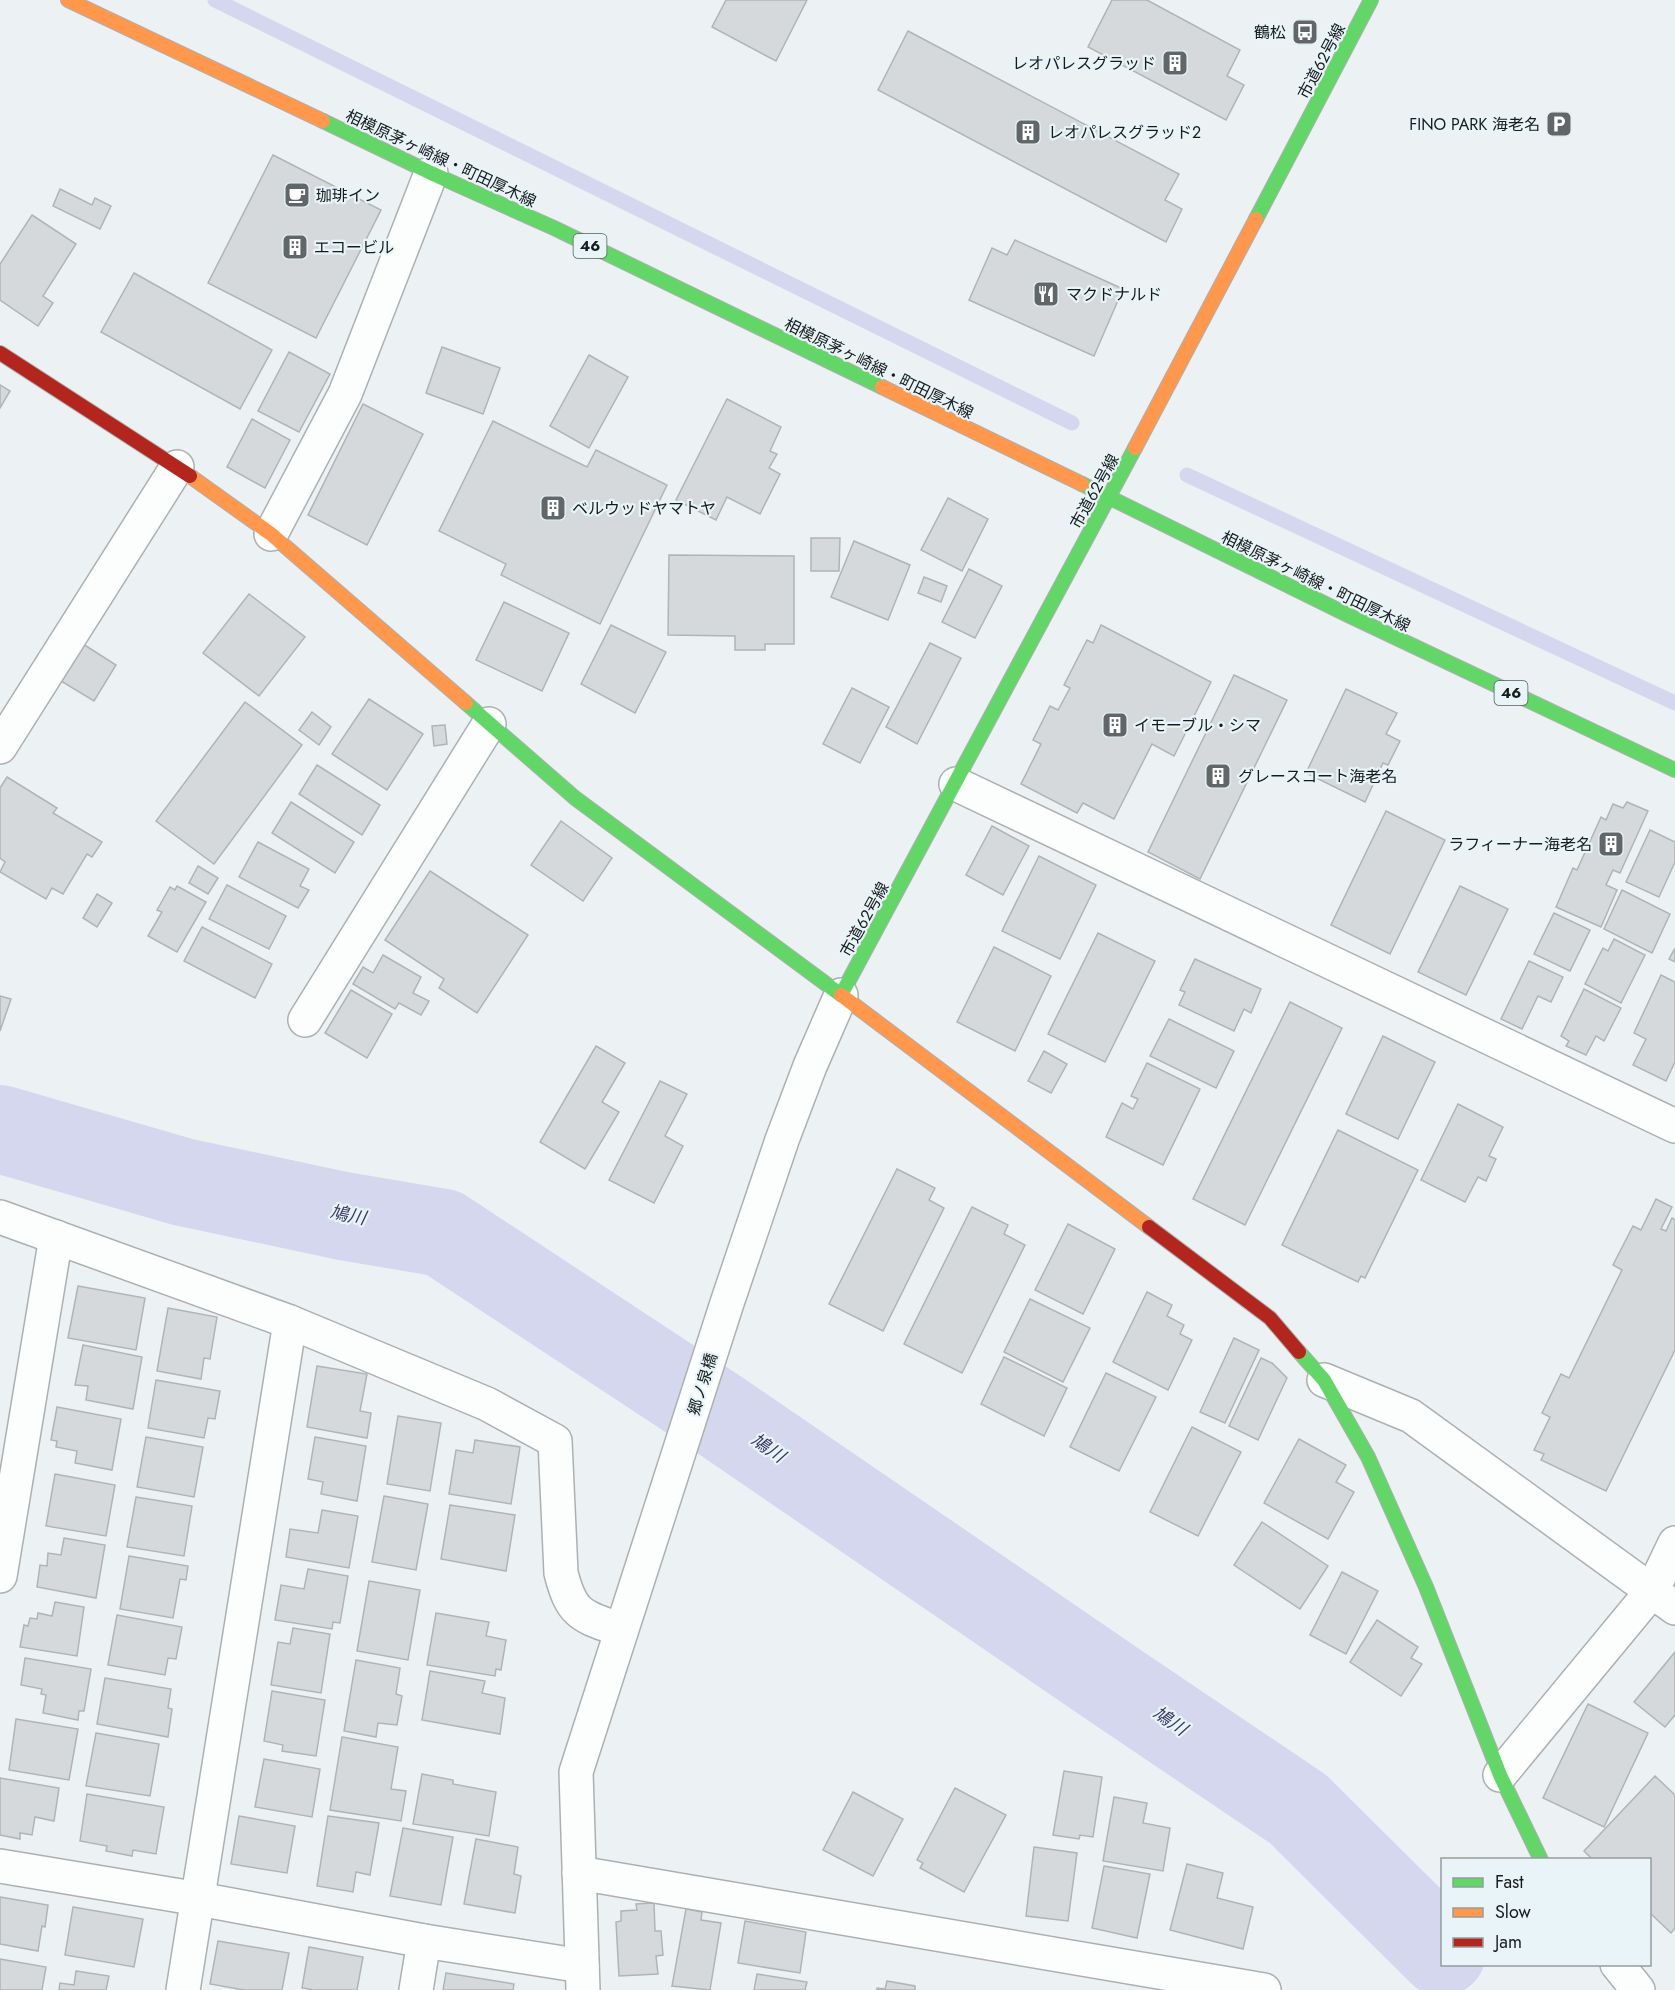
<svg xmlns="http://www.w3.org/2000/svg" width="1675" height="1990" font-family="Jost,'Noto Sans JP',sans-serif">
<rect width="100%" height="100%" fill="#ecf2f4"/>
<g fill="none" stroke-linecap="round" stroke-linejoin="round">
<g stroke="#d5d7ee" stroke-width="15">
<path d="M215,0l857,423"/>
<path d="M1187,475l488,228"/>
</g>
<path stroke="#d5d7ee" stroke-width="88" d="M0,1129l183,53 160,34 100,17 275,181 399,273 181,122 144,143"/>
</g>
<g fill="#d5d9dc" stroke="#b1b4b7" stroke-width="1.5">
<path d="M726,0h81l-31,61 -64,-34z"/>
<path d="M1112,0h35l93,50 -13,26 17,9 -18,35 -138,-73z"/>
<path d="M908,31l271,143 -14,26 17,9 -16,33 -288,-152z"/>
<path d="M273,155l108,55 -65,128 -108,-55z"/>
<path d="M60,189l32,16 3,-7 16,8 -11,23 -47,-23z"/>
<path d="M32,215l44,29 -33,52 10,7 -15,23 -38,-26v-36z"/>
<path d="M1015,240l108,49 -29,67 -125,-56 23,-52 15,7z"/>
<path d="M134,273l138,77 -32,59 -139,-77z"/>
<path d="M442,347l58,21 -17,46 -57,-21z"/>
<path d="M289,352l41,22 -31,58 -41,-21z"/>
<path d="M589,355l39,22 -39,71 -39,-22z"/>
<path d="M0,385l10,6 -10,17z"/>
<path d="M727,399l54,28 -11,24 7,3 -8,14 11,6 -20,40 -33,-17 -11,23 -40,-20z"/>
<path d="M363,404l60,30 -56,111 -59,-30z"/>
<path d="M252,419l38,21 -25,48 -38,-21z"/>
<path d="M493,421l94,46 9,-17 71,35 -67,139 -99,-49 5,-11 -67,-33z"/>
<path d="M948,498l40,21 -26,52 -41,-21z"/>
<path d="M811,538h29l-1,33h-28z"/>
<path d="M854,541l56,24 -22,55 -57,-23z"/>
<path d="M669,555l125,1v88h-29v6h-30v-14l-67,-1z"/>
<path d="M969,569l33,17 -27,52 -33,-16z"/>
<path d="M924,577l23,9 -6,16 -23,-9z"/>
<path d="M249,594l56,43 -46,59 -56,-43z"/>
<path d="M504,602l65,31 -27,58 -66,-31z"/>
<path d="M611,625l55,27 -31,61 -54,-29z"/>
<path d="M1101,625l110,57 -37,74 -22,-12 -38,75 -31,-16 -6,10 -56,-29 20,-40 -8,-4 17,-34 8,4 12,-22 -6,-3 23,-45 6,3z"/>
<path d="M930,643l31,15 -44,86 -31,-17z"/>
<path d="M83,644l33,21 -22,36 -33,-20z"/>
<path d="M1234,675l53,25 -87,179 -52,-27z"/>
<path d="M852,688l37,19 -29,56 -37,-19z"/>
<path d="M1346,689l51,24 -11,21 14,7 -12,24 -5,-2 -18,39 -59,-29z"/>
<path d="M369,699l54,35 -36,56 -55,-36z"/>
<path d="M245,702l57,43 -88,119 -58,-43z"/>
<path d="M312,712l19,15 -12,18 -20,-15z"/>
<path d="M445,725l2,19 -13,2 -2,-20z"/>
<path d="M317,765l63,40 -18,30 -63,-41z"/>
<path d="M7,777l50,31 -4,5 49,29 -10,15 -5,-3 -24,40 -11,-6 -6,11 -46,-27 5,-10 -5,-4v-70z"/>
<path d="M291,802l63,40 -19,31 -63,-40z"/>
<path d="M1627,802l21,9 -28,62 -7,-3 -7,15 11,5 -16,37 -45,-20 17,-39 4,2 24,-53 5,3 7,-16 10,4z"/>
<path d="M1386,811l59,29 -55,114 -59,-29z"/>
<path d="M561,821l51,37 -29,43 -52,-36z"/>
<path d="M992,826l37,20 -26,49 -37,-20z"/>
<path d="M1650,830l25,12v20l-16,35 -33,-15z"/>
<path d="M258,842l51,27 -9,17 9,4 -11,18 -59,-31z"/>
<path d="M1039,856l57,29 -36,74 -58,-28z"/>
<path d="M198,866l20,12 -10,16 -19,-11z"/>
<path d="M430,871l98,64 -51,78 -38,-25 5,-9 -59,-39z"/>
<path d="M227,885l59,31 -17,33 -60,-30z"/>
<path d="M177,886l29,16 -29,50 -29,-16 14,-24 -5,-2 13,-23 5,3z"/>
<path d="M1460,886l48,23 -42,86 -48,-23z"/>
<path d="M1622,890l48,24 -18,39 -48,-24z"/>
<path d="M97,894l15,9 -15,24 -14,-9z"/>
<path d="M1554,913l36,17 -20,41 -36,-17z"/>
<path d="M202,927l70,37 -17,34 -71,-37z"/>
<path d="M1098,933l57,28 -50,101 -57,-28z"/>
<path d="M1614,939l31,16 -24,48 -36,-19 18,-36 5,3z"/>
<path d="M994,947l57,29 -36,75 -58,-29z"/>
<path d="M1675,948v14l-6,-3z"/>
<path d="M383,955l38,22 -8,16 16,8 -8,14 -22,-12 -4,6 -42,-25 10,-17 10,6z"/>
<path d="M1195,959l66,30 -10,24 -7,-4 -10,22 -55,-26 6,-13 -5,-2z"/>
<path d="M1529,961l34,16 -12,25 -13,-6 -16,33 -21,-10z"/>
<path d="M1661,975l14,7v80l-9,19 -33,-16 13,-26 -12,-6z"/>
<path d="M1584,989l37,19 -17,33 -8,-5 -10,19 -20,-9 3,-5 -8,-5z"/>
<path d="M351,990l41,24 -25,44 -42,-25z"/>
<path d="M0,996l11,3 -11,32z"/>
<path d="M1290,1002l52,26 -97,197 -52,-26z"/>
<path d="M1169,1019l65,32 -18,37 -66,-32z"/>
<path d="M1383,1036l52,26 -37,77 -52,-25z"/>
<path d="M596,1046l29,17 -23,39 17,10 -34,57 -45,-27z"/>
<path d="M1044,1051l23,13 -16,29 -23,-12z"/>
<path d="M1147,1063l53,26 -37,76 -57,-28 16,-34 11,6 5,-10 -7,-3z"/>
<path d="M660,1081l27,13 -22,42 18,10 -29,57 -45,-23z"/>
<path d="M1458,1104l45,23 -14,29 7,3 -10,22 -8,-4 -13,25 -44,-22z"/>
<path d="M1338,1130l80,40 -53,108 -4,-2 -3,6 -76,-37z"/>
<path d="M897,1169l38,19 -6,12 15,8 -61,123 -54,-27z"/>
<path d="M1656,1199l16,8 -11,22 5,2 6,-13 3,2v130l-69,141 -65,-31 3,-6 -10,-4 16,-33 -8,-4 19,-39 8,4 53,-108 -9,-5 20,-39 8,4z"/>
<path d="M972,1207l36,18 -4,9 21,11 -63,128 -58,-29z"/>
<path d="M1068,1224l47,25 -32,65 -48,-24z"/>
<path d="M78,1286l67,12 -9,52 -68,-12z"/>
<path d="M1147,1292l25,13 -5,11 17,9 -4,9 12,6 -24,50 -55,-28z"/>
<path d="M1030,1299l60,29 -27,54 -59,-30z"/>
<path d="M168,1308l49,9 -7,42 -6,-1 -3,21 -44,-8z"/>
<path d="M1234,1338l25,12 -34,73 -25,-11z"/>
<path d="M83,1345l59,12 -9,52 -47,-9 2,-14 -13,-1z"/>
<path d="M1004,1357l63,31 -23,48 -63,-32z"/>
<path d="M1261,1358l11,5 15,15 -29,62 -29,-14z"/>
<path d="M317,1366l50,8 -7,37 11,2 -4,25 -60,-11z"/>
<path d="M1106,1373l50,24 -37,74 -49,-24z"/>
<path d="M156,1380l64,11 -5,28 -7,-1 -4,20 -56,-10z"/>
<path d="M57,1407l64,12 -9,51 -37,-7 2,-12 -21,-4 1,-6 -6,-1z"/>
<path d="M398,1416l43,7 -11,68 -43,-7z"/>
<path d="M1192,1427l49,25 -43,84 -48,-24z"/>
<path d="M146,1437l57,10 -9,50 -57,-10z"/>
<path d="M315,1437l51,9 -9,55 -36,-7 2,-12 -15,-3z"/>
<path d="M1299,1439l47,26 -10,17 18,10 -26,47 -64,-36z"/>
<path d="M475,1440l45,7 -9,57 -62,-10 7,-44 17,3z"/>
<path d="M55,1474l60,11 -9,51 -60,-10z"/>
<path d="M384,1496l44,8 -12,66 -44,-8z"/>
<path d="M136,1497l56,9 -8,50 -57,-9z"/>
<path d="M450,1505l65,10 -9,56 -65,-12z"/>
<path d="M322,1510l36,6 -9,52 -63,-11 4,-28 28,4z"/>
<path d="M1262,1522l66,44 -28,43 -66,-44z"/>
<path d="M64,1538l41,7 -9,53 -59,-11 3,-22 7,1 1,-13 13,2z"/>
<path d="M129,1556l59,10 -2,14 -6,-1 -7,39 -53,-9z"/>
<path d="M308,1569l40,7 -8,47 -7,-1 -1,7 -57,-9 6,-35 23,4z"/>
<path d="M1342,1572l36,19 -32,63 -36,-19z"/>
<path d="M369,1581l51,9 -12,70 -51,-9z"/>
<path d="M55,1602l29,5 -7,49 -57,-9 4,-22 4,1 2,-8 7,1 1,-6 14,3z"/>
<path d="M436,1613l53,9 -3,14 20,4 -5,30 -5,-1 -1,7 -68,-11z"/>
<path d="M117,1615l65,12 -6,32 -8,-1 -3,17 -57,-10z"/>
<path d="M1377,1620l41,27 -7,11 11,6 -21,32 -51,-34z"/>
<path d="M293,1628l37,6 -9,59 -50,-8 7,-43 12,2z"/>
<path d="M1675,1652v63l-10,12 -31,-25z"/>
<path d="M25,1658l66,11 -7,42h-5l-1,9 -35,-7 3,-18 -5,-1 1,-5 -21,-4z"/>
<path d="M356,1660l44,8 -4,26 6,2 -5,29 -19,-2 -2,14 -32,-6z"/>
<path d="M430,1671l55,10 -3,12 23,5 -5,36 -78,-14z"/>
<path d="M105,1678l66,11 -3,19 4,1 -4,28 -71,-13z"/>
<path d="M272,1691l53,9 -9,56 -34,-5 1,-6 -19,-4z"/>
<path d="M1588,1704l60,29 -44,94 -61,-29z"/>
<path d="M16,1719l62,10 -9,51 -60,-10z"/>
<path d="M96,1733l63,11 -9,52 -64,-10z"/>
<path d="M342,1737l56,10 -7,42 15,2 -5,30 -71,-11z"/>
<path d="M264,1759l56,10 -8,48 -57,-10z"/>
<path d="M1064,1771l38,6 -9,60 -13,-2 -1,4 -26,-4z"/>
<path d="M422,1774l31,6v4l43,8 -7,44 -76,-12z"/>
<path d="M1655,1776l20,19v133l-4,5 -21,-20v-53h-57l-9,-9z"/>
<path d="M0,1778l59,10 -5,33 -19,-4 -3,18 -12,-2v6l-20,-4z"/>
<path d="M955,1788l51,27 -42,77 -44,-24 3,-5 -6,-3z"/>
<path d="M853,1792l50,27 -30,57 -50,-26z"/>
<path d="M87,1794l77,13 -8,47 -23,-4 -1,6 -26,-5 1,-5 -27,-5z"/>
<path d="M1114,1797l33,6 -4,20 27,5 -7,43 -60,-10z"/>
<path d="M239,1816l56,10 -8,47 -56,-9z"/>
<path d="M328,1816l51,7 -9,52 -14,-3 -3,20 -36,-6z"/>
<path d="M403,1828l50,9 -12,68 -51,-9z"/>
<path d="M476,1839l42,8 -4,27 7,2 -6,37 -51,-9z"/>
<path d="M1034,1847l43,6 -9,68 -42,-5z"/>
<path d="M1187,1864l36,9 -6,25 36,9 -10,42 -73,-19z"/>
<path d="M1104,1866l46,8 -13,64 -45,-10z"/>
<path d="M0,1897l48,8 -3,22 -3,-1 -4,25 -38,-7z"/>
<path d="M654,1903l1,28h6l2,24 -7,1 2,18 -39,2 -3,-54 5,-1v-10l16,-1 -1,-6z"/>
<path d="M73,1907l70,12 -9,48 -69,-12z"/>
<path d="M686,1909l16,3 -1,8 20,3 -11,67 -38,-4z"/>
<path d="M745,1921l61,11 -6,41 -62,-10z"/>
<path d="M218,1941l71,12 -7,37h-38l-34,-6z"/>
<path d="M309,1947l54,10 -6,33h-43l-12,-2z"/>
<path d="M0,1959l46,8 -4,23h-42z"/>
<path d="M76,1971l33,5 -3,14h-47l1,-7 14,2z"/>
<path d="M446,1973l68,11 -1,6h-70z"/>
<path d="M757,1974l50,8 -2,8h-51z"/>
<path d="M887,1981l28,5v4h-38v-2l8,1z"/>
</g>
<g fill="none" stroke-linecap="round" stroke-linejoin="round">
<g stroke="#acb0b1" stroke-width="36">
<g id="street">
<path d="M271,534l74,-140 86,-221"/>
<path d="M0,747l177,-280"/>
<path d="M956,784l719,342"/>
<path d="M305,1020l184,-296"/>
<path d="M0,1217l290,105 197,82 68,37 6,132c11,43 21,43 60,57"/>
<path d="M1324,1380l87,36 264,192"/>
<path d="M0,1576l56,-339"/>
<path d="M1500,1775l152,-184 23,-48"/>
<path d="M0,1866l199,33 225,42 158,25"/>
<path d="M579,1873l685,117"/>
<path d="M1617,1964l21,26"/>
<path d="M183,1990l107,-668"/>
<path d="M416,1990l8,-49"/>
<path d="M583,1990l-7,-218 151,-469 55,-163 28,-74 31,-71"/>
</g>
</g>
<g stroke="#acb0b1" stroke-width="16">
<g id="fast">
<path d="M323,121l108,52 123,55 328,159"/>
<path d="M1256,219l115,-219"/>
<path d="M1082,484l266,131 327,155"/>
<path d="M466,703l109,95 266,197"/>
<path d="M841,995l294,-547"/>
<path d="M1299,1352l25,28 44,77 58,130 74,188 41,85"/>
</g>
</g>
<g stroke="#acb0b1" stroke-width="16">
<g id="slow">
<path d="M68,0l255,121"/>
<path d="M882,387l200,97"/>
<path d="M1135,448l121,-229"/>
<path d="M190,476l81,58 195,169"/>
<path d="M841,995l308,232"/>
</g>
</g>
<g stroke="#acb0b1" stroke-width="16">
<g id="jam">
<path d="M0,353l190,123"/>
<path d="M1149,1227l121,91 29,34"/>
</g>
</g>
<use href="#street" stroke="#fcfdfd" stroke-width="33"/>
<use href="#fast" stroke="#63d668" stroke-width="14"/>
<use href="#slow" stroke="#ff974d" stroke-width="14"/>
<use href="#jam" stroke="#b3261e" stroke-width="14"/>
</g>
<defs>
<g id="bus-square" transform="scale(1.35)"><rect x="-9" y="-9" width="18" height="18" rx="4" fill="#616668" stroke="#e8f4f7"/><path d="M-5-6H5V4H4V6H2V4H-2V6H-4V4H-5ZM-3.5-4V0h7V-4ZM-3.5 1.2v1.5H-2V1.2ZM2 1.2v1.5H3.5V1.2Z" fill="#fff"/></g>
<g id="building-square" transform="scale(1.35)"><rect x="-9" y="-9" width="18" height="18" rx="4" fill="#616668" stroke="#e8f4f7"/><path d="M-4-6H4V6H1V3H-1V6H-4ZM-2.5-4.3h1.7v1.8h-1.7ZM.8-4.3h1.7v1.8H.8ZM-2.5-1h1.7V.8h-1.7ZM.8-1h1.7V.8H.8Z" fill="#fff"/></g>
<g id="parking-square" transform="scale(1.35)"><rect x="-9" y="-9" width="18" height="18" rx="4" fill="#616668" stroke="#e8f4f7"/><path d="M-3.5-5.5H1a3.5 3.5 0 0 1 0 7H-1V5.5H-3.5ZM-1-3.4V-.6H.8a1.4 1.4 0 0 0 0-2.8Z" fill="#fff"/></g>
<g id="cafe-square" transform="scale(1.35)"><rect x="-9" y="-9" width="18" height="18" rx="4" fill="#616668" stroke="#e8f4f7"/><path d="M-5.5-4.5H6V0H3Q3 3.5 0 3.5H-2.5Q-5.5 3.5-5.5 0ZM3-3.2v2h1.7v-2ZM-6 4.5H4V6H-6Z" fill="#fff"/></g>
<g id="restaurant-square" transform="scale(1.35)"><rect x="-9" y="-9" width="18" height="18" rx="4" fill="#616668" stroke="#e8f4f7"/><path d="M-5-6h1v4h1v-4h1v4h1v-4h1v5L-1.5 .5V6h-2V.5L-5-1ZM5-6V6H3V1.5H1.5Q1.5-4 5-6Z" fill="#fff"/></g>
</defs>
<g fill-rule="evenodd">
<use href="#bus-square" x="1305" y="32"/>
<use href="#building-square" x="1175" y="63"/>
<use href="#parking-square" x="1559" y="124"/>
<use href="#building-square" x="1028" y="132"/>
<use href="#cafe-square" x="297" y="195"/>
<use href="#building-square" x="295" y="247"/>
<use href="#restaurant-square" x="1046" y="294"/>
<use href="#building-square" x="553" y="508"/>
<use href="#building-square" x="1115" y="725"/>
<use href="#building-square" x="1218" y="776"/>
<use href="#building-square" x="1611" y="844"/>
</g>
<g text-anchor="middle" stroke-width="4.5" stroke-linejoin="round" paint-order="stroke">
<g fill="#e8f4f7" stroke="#555c5e" stroke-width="1.5">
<rect x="573.5" y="234" width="33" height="24" rx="4.5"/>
<rect x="1494.5" y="681" width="33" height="24" rx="4.5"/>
</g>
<g font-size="15" font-weight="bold" fill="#161b1c">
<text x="590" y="251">46</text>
<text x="1511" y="698">46</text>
</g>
<g font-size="16" fill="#161b1c" stroke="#e8f4f7" text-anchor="start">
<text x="1286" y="38" text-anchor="end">鶴松</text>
<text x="1156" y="69" text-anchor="end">レオパレスグラッド</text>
<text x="1540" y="130" text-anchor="end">FINO PARK 海老名</text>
<text x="1048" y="138">レオパレスグラッド2</text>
<text x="316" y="201">珈琲イン</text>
<text x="314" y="253">エコービル</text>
<text x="1066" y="300">マクドナルド</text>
<text x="572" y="514">ベルウッドヤマトヤ</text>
<text x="1134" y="731">イモーブル・シマ</text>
<text x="1238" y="782">グレースコート海老名</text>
<text x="1592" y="850" text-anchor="end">ラフィーナー海老名</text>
</g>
<g font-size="16" fill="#161b1c" stroke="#e8f4f7">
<text transform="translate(1321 61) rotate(-62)" y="6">市道62号線</text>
<text transform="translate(441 158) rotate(25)" y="6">相模原茅ヶ崎線・町田厚木線</text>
<text transform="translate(879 368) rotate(26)" y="6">相模原茅ヶ崎線・町田厚木線</text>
<text transform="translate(1094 491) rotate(-61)" y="6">市道62号線</text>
<text transform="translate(1316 581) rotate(26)" y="6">相模原茅ヶ崎線・町田厚木線</text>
<text transform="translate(864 919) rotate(-61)" y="6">市道62号線</text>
<text transform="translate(702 1384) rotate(-73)" y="6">郷ノ泉橋</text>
</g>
<g font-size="18" font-style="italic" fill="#393763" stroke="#e8f4f7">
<text transform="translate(348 1215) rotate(11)" y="6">鳩川</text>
<text transform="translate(768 1448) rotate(34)" y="6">鳩川</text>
<text transform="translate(1170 1721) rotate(34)" y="6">鳩川</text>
</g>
</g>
<rect x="1441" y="1858" width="210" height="108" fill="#e8f4f7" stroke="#949d9f" stroke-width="1.5"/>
<rect x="1453" y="1878" width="30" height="9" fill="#63d668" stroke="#949d9f" stroke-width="1.5"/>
<text x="1495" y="1888" font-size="18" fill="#161b1c">Fast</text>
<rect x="1453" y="1908" width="30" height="9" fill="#ff974d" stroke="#949d9f" stroke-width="1.5"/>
<text x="1495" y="1918" font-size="18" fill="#161b1c">Slow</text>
<rect x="1453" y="1938" width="30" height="9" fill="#b3261e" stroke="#949d9f" stroke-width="1.5"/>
<text x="1495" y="1948" font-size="18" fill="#161b1c">Jam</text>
</svg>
